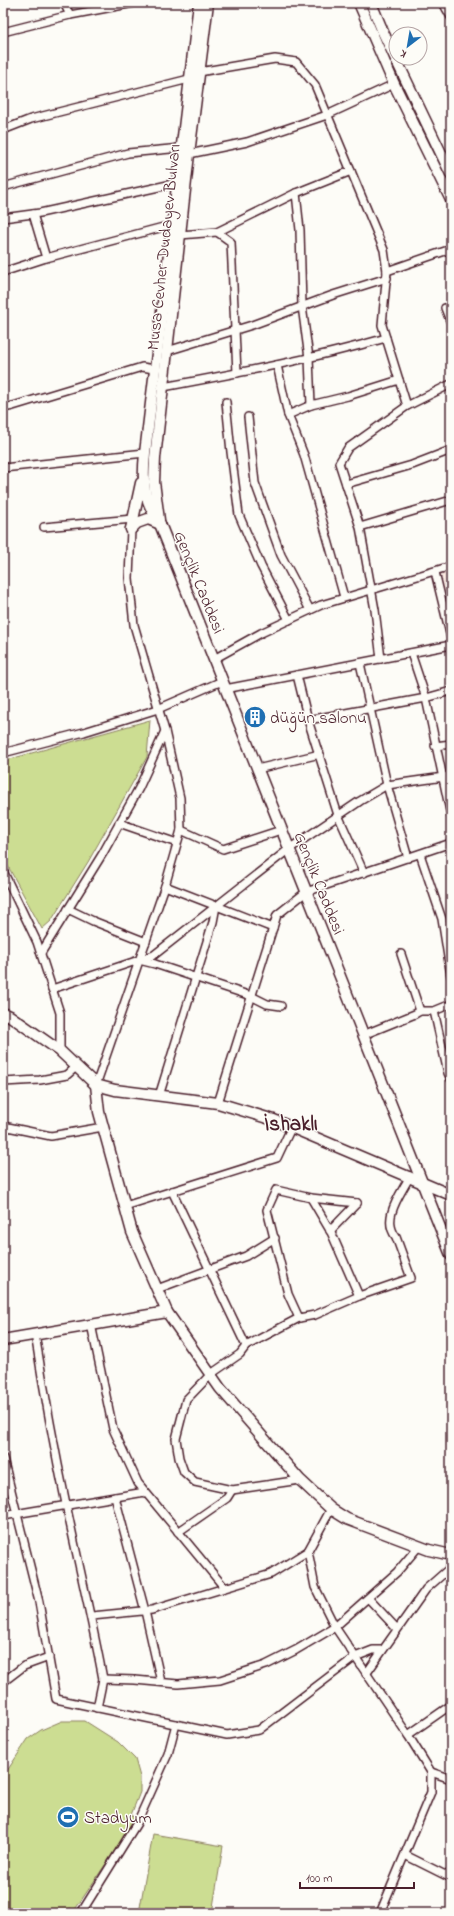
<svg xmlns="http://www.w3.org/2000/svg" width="454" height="1916" font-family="'Indie Flower',sans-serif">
<rect width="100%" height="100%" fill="#fdfcf7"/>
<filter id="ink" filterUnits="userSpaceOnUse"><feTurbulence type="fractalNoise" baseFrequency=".025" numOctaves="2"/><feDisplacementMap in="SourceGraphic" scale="8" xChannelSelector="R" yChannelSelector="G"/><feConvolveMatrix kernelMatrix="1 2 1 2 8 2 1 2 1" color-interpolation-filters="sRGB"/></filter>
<g filter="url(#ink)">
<path fill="#fceae2" d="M451,571v44l-10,-41z"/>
<g fill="#ccdd92" stroke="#8b7e5e">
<path d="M364,3h2l13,31 72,150v5l-74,-154z"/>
<path d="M150,720l-3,37 -59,105 -37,59 -9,8 -39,-72v-96z"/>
<path d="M62,1721h23l33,21 17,17 5,18v15l-9,23 5,4 -62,92 -4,-3 -5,5h-62v-136l25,-38 13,-9z"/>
<path d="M153,1834l70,12 -11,67h-73z"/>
</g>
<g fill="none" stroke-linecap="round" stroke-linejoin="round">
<g stroke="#4a1f2b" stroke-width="10">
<g id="street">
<path d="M64,3l6,12"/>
<path d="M443,3l8,14"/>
<path d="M3,32l67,-17 64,-12"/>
<path d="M199,72l76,-13 21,3 19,23 69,165 3,21 -5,54 25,81"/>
<path d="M3,130l28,-11 158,-40"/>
<path d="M189,154l58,-12 80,-27 67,-31"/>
<path d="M3,187l125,-34 53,-5"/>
<path d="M33,214l13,44"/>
<path d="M3,218l37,-5 137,-30"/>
<path d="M217,232l14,10 6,131"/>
<path d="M180,235l37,-3 79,-39 55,-22"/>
<path d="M387,271l64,-22"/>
<path d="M3,272l43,-14 125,-33"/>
<path d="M445,308l6,15"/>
<path d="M167,351l85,-26 81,-30 54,-17"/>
<path d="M277,365l11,50 16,40 40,142"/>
<path d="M163,387c75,-14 150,-28 223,-49"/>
<path d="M226,402l5,50 8,63 22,51 28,54"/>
<path d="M311,405l37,-9 51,-16"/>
<path d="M3,408l10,-2 129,-39 12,2"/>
<path d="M288,415l23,-10 -2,-47 -7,-52 -2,-76 -4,-37"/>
<path d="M248,417l7,66 26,72 29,55"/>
<path d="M3,468l142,-15"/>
<path d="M346,484l66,-19 39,-15"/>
<path d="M44,527l89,-8"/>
<path d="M360,527l91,-27"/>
<path d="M435,572l16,66"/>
<path d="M411,653l15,45 25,118"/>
<path d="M214,659l47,-26 60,-28 130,-39"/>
<path d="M381,659l-6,-49 -15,-83 -21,-64 9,-15 59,-42 44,-22"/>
<path d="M360,663l27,122 21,73"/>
<path d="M297,675l11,45 30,95 26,58"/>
<path d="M225,689l226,-44"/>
<path d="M308,720l118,-22 25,-7"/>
<path d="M435,746l16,-2"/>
<path d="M3,753l81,-21 74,-23 64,-28"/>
<path d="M257,769l63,-15"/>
<path d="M119,823l58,20"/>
<path d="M181,830l42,19 58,-19"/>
<path d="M420,854l22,65 9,57"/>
<path d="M3,871l34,71 23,71v38"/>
<path d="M165,886l108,42"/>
<path d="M68,909l25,12 53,21"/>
<path d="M41,953l62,-100 36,-65 26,-57"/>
<path d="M401,954l19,57"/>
<path d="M139,960l16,4 96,32 16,8 14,2"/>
<path d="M52,989l102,-34 135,-106 71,-48 27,-16 64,-9"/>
<path d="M434,1011l14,62 3,6"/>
<path d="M363,1035l52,-21 5,-3h14l17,-7"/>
<path d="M3,1082l37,-2 27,-5 9,-8"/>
<path d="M96,1085l69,-199 16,-56 -1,-32 -15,-67 -31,-106 -5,-47 2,-49"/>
<path d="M159,1096l54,-174 3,-16"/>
<path d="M218,1103l59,-188 29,-23 145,-49"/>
<path d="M3,1126l48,10 52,-9"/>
<path d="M172,1191l74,155"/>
<path d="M311,1198l20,34 28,64"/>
<path d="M125,1206l152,-48 15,-32"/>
<path d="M330,1231l27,-28"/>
<path d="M157,1289l89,-33 29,-18"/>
<path d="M299,1318l-11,-24 -21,-84 9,-20 35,8 46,5"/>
<path d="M91,1324l22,105 25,54 86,104"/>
<path d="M35,1334c9,57 19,113 31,170 12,58 26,116 37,175"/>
<path d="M3,1458l36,144 17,97 171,36 32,-5 96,-73 18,-7h9"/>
<path d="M300,1480l-68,10 -37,-8 -11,-10 -5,-14 -3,-19 10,-39 25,-26 29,-20 6,-8 53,-28 16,-3 44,-19 52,-18 -15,-41c-15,-19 5,-43 14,-61"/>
<path d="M115,1497l30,114 16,71"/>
<path d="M331,1509l-23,42 7,36 20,40 73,108 23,37v20l-51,121"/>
<path d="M3,1516l142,-24"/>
<path d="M178,1532l49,-34 5,-8"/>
<path d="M369,1599l28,30"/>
<path d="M92,1616l60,-6 119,-36 37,-23"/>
<path d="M366,1674l60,-85 25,-22"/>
<path d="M3,1682l21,-16 25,-9"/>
<path d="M97,1708l6,-29 32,1 43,4 42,-4 46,-15 30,-15 39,-23 62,-55 22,-26"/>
<path d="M408,1735l43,-30"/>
<path d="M431,1772l20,7"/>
<path d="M405,1855l46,23"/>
<path d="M81,1913l56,-90 31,-69 8,-30"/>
</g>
</g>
<g stroke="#4a1f2b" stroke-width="13">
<g id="secondary">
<path d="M199,3l-54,450c-3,30 -2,45 15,71l291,731"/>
<path d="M359,3l35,81 57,116"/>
<path d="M371,3l12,29 68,142"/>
<path d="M159,520l-5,-38 1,-24 34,-304 19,-151"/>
<path d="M131,529l10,-46"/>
<path d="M131,529l6,-6 11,-4 12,5"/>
<path d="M3,1013l7,3 50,35 36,34 19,5 103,13 56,17 177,75"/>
<path d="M96,1085l3,27 33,120 35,80 53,76 80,92 31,29 16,10 82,31 22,5"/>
<path d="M3,1340l164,-28"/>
</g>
</g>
<use href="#street" stroke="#fdfcf7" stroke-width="7"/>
<use href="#secondary" stroke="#fdfcf7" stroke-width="10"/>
</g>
</g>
<defs>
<g id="building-disc" transform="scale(1.15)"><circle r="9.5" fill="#1f6fb2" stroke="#fdfcf7"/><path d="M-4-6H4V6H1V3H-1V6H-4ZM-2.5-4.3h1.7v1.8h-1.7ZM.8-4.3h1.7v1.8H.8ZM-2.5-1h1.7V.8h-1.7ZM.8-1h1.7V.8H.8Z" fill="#fff"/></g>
<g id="stadium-disc" transform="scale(1.15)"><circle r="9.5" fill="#1f6fb2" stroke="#fdfcf7"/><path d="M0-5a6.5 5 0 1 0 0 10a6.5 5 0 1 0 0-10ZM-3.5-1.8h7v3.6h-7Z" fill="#fff"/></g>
</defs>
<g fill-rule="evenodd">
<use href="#building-disc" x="255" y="717"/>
<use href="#stadium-disc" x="68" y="1817"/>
</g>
<g text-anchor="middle" stroke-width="3" stroke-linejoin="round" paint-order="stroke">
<g font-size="17" fill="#4a1f2b" stroke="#fdfcf7">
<text transform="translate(163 247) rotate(-84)" y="6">Musa Cevher Dudayev Bulvarı</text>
<text transform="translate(200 582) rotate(68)" y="6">Gençlik Caddesi</text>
<text transform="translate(320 883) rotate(68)" y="6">Gençlik Caddesi</text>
</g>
<g font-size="17" fill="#4a1f2b" stroke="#fdfcf7" text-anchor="start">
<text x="270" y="723">düğün salonu</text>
<text x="84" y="1823">Stadyum</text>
</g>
<g font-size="21" font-weight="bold" fill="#4a1f2b" stroke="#fdfcf7">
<text x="291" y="1130">İshaklı</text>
</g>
</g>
<rect width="454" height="1916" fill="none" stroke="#fdfcf7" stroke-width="16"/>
<rect x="8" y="8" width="438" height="1900" fill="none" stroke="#4a1f2b" stroke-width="1.5" filter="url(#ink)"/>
<g transform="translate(408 46) rotate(211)"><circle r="19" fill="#fdfcf7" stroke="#b5a4a5"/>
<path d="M0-3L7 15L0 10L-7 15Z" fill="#1f6fb2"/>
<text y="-6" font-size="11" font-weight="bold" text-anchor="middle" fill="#4a1f2b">K</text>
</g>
<path d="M300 1882v6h114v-6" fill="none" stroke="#4a1f2b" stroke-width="2"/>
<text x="306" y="1882" font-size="12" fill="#4a1f2b" stroke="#fdfcf7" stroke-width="3" paint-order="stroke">100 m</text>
</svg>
